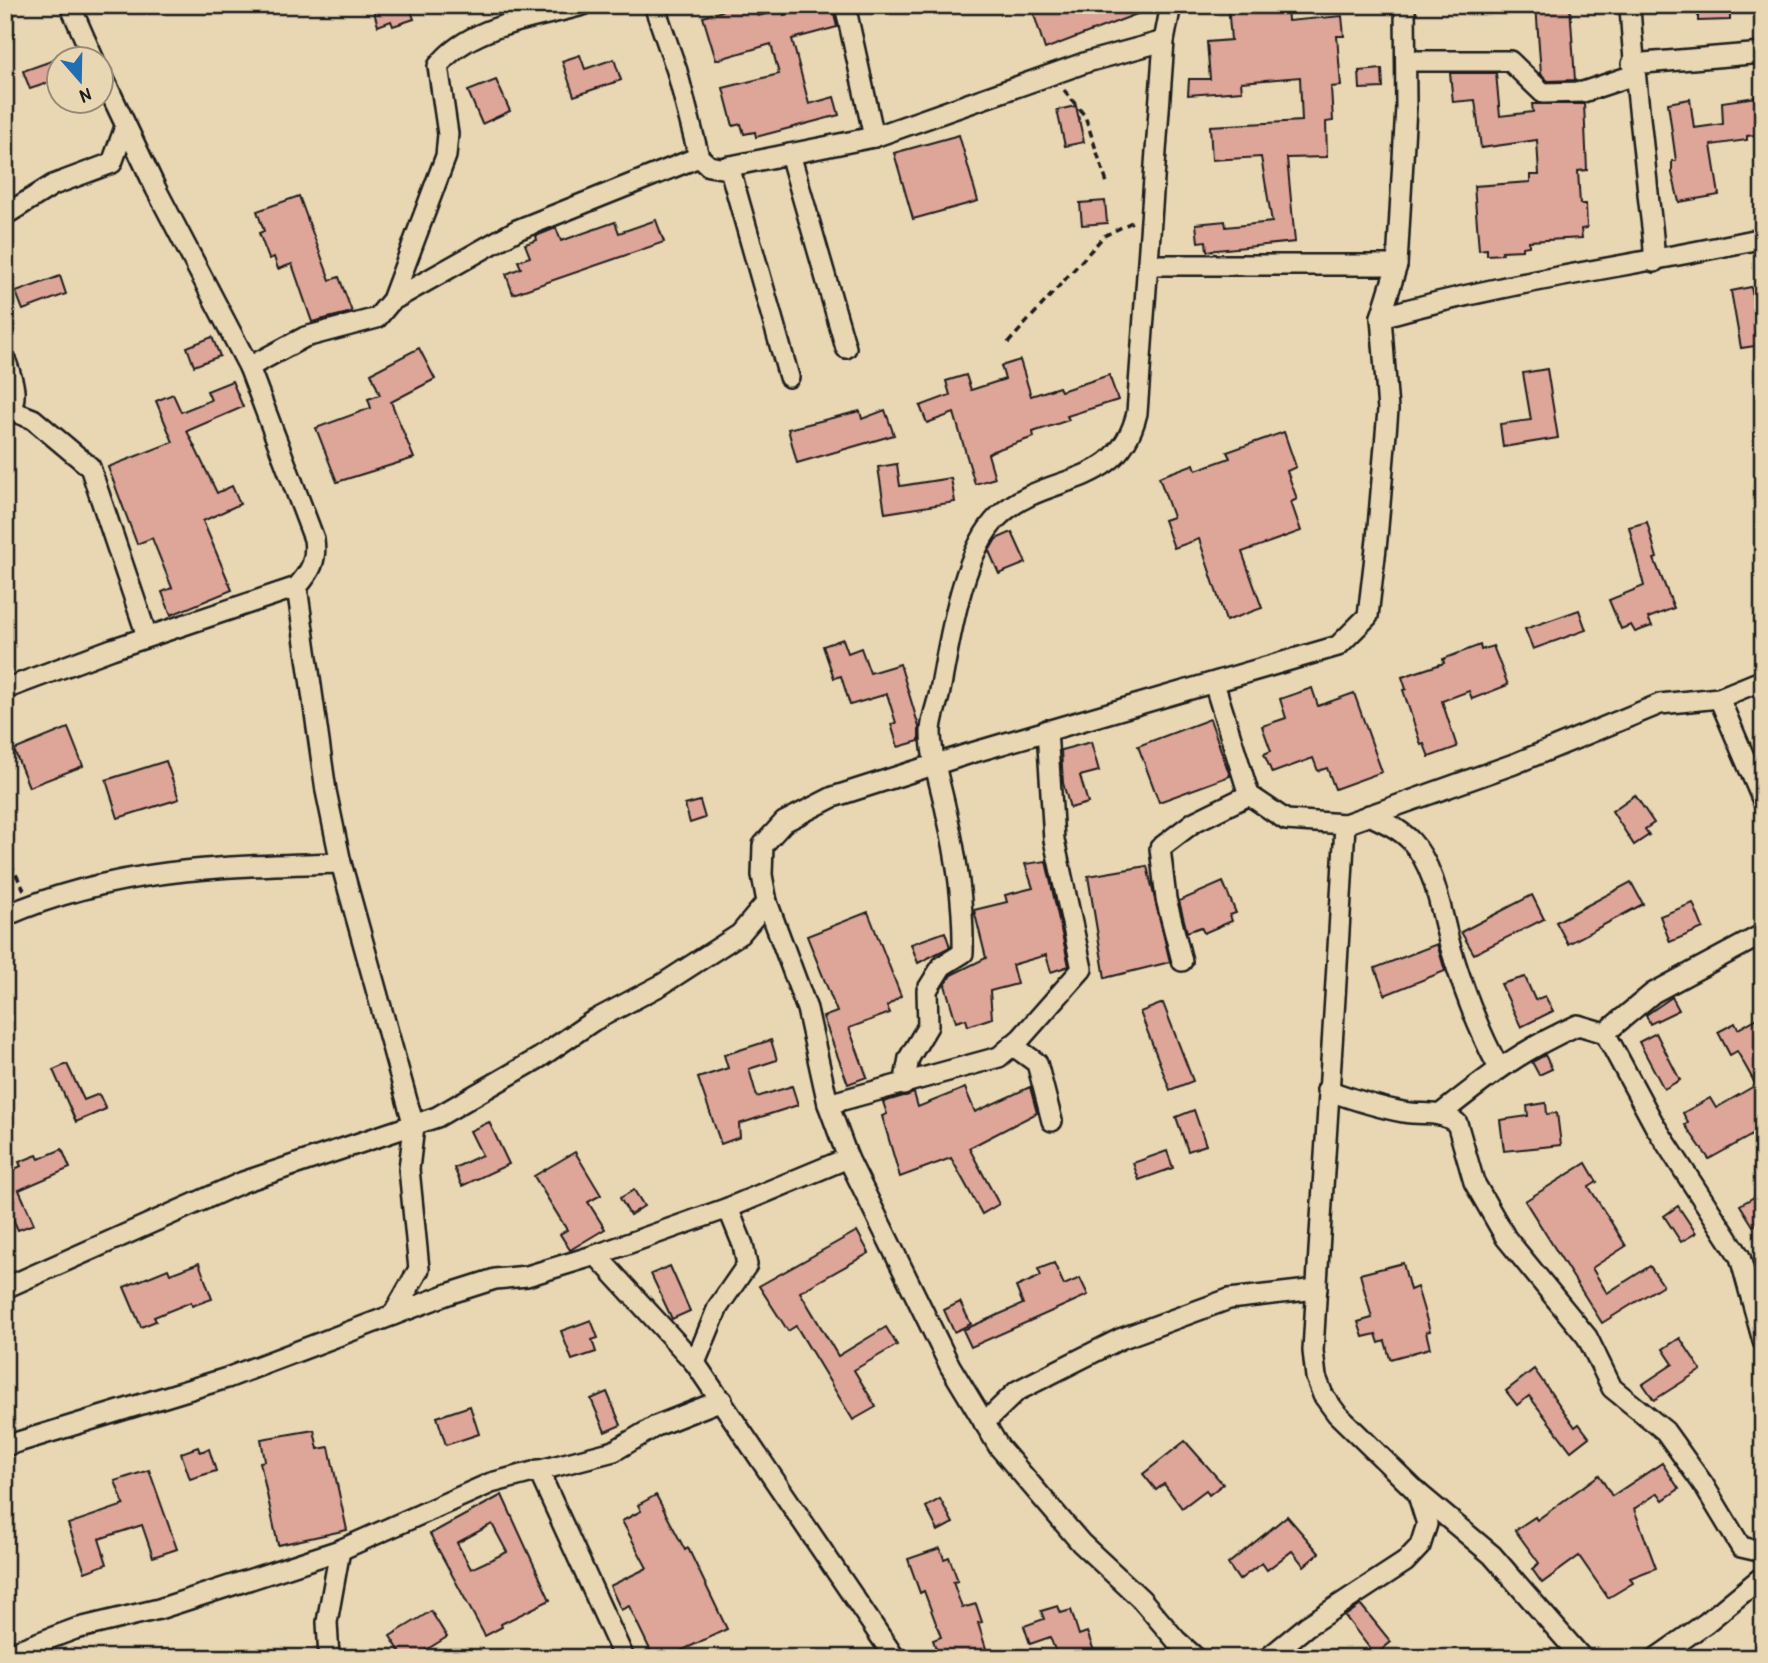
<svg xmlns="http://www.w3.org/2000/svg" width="1768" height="1663" font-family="'Patrick Hand',sans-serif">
<rect width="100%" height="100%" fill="#e9d7b4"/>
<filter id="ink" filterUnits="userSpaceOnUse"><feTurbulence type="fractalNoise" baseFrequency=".0143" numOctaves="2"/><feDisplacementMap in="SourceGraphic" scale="14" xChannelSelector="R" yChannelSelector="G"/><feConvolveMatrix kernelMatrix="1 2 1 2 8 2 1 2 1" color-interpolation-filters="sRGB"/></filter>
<g filter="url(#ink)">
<g fill="#dea599" stroke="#1c1c1c" stroke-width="2" fill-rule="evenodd">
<path d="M372,5h37l5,14 -21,7 -2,-5 -13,5z"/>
<path d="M720,5h35l3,11 24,-6 2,5 27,-7v-3h21l5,22 -45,12 17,65 25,-7 5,18 -83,22 -1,-5 -11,2 -3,-10 -8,2 -10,-38 56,-14 -8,-30 -55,16 -13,-43 19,-6z"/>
<path d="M1031,5h127v1l-113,43z"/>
<path d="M1228,5h59l1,16 54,-5 2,20h-7l4,50 -10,1 2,34 -7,1 1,35 -40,1 8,84 -88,9 -1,-10 -8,1 -2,-18 29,-3 1,6 46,-5 -11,-65 -49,3 -2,-34 92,-5 -2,-44 -59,5 1,9 -54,4 1,-16h21l-3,-37 24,-2z"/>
<path d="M1536,5h34l5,75 -27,1 -7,-7z"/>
<path d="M1698,5h32v15l-32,1z"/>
<path d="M580,55l5,14 29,-10 7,21 -47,16 -12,-35z"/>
<path d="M60,58v21l-30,10 -7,-18z"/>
<path d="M1382,69l1,19 -23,1 -1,-18z"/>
<path d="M1450,73h46l4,43 33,-4 -1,-8h52l3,66 -9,1 2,33h6l1,24 -6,1 1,9 -53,3v5l-7,1v3l-20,1 1,3 -16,1v-6l-8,1 -5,-64 56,-4v-7h9l-2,-35 -56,8 -6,-48 -22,2z"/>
<path d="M496,80l14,31 -28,13 -14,-33z"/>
<path d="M1763,96v38l-16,2v4l-36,5 8,50 -40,7 -7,-29v-12h4l-8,-58 22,-4 4,29 29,-4 -1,-22z"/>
<path d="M1076,106l8,36 -19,4 -8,-36z"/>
<path d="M959,135l19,66 -65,18 -19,-66z"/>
<path d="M299,196l31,84 9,-3 13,35 -40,10 -20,-58 -14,5 -4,-12 -5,2 -10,-26 5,-2 -7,-20z"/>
<path d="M1105,201l2,22 -25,2 -2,-22z"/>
<path d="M656,220l8,22 -151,52 -7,-20 15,-6 -3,-7 12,-4 -5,-13 12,-4 -1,-4 20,-8 5,13 54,-19 4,11z"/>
<path d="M60,276l6,18 -43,16 -7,-18z"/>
<path d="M1751,287l11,58 -21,3 -10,-57z"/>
<path d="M212,337l8,19 -26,10 -7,-19z"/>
<path d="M419,348l16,31 -44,23 23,56 -77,24 -21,-54 55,-20 -3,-9 12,-4 -9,-22z"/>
<path d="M1020,360l11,36 28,-9 2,4 48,-16 9,25 -51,16 2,4 -36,12 1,5 -41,14 -5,3 7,24 -20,6 -21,-71 -27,10 -7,-17 30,-11 -4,-14 20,-6 5,15 34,-11 -4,-13z"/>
<path d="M1547,369l11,69 -55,9 -3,-23 31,-4 -8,-47z"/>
<path d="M232,381l11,26 -56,24 30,62 15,-7 8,18 -37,17 29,69 -61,25 -9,-23 10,-4 -20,-50 -15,6 -29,-77 65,-25 -17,-41 17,-7 8,18 30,-12 -4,-9z"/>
<path d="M885,410l9,25 -97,28 -9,-34 72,-18 2,8z"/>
<path d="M1284,432l12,35 -9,4 10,28 -6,3 10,29 -59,21 20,56 -36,13 -27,-82 -25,9 -10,-28 9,-3 -14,-40 35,-13 2,6 34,-12 -3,-6z"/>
<path d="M897,464l3,22 51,-8 4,24 -70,11 -7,-46z"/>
<path d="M1647,522l10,36 -3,1 20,49 -26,10 4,8 -17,6 -4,-7 -10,4 -12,-29 35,-14 -15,-59z"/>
<path d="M1012,532l14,31 -27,11 -10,-23 7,-12z"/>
<path d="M1579,610l7,20 -53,19 -8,-20z"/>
<path d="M843,639l5,14 13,-5 9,25 30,-9 19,63v14l-21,6 -7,-23 5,-1 -9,-29 -37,11 -9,-29 -7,2 -11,-32z"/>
<path d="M1480,645l1,5 12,-4 15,39 -36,14 -3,-8 -27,10 15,46 -28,10 -5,-13 -3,1 -18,-55 3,-1 -4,-12 42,-14 -1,-4z"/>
<path d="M1312,688l6,18 36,-13 28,79 -47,17 -8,-21 -9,3 -5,-13 -41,15 -8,-19 7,-3 -9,-25 24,-8 -6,-19z"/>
<path d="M1210,719l20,57 -71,26 -21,-56z"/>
<path d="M68,728l15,38 -54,21 -15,-37z"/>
<path d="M1091,742l8,29 -19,5 8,27 -18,5 -7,-25 -2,-33z"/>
<path d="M166,761l13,38 -61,19 -12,-38z"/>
<path d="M1635,795l19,28 -9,6 4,6 -15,10 -22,-34z"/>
<path d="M700,801l5,17 -15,5 -5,-18z"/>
<path d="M1046,861l23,105 -18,6 -5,-17 -34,10 5,19 -27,7 2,27 -24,8 -2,-7 -10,3 -11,-37 6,-10 35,-17 -12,-48 33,-8 -2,-7 28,-7 -8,-24z"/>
<path d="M1147,866l23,96 -65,16 -17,-102z"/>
<path d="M1223,882l13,31 -6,2 2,6 -28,12 -3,-6 -14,5 -8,-31z"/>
<path d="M1631,882l12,22 -75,40 -12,-22z"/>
<path d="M1532,895l12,24 -70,35 -13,-22z"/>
<path d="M1693,903l10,25 -33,14 -10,-26z"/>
<path d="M868,912l33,84 -14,10 3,7 -41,15 18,49 -19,7 -25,-67 14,-5 -30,-76z"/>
<path d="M945,932l5,15 -32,16 -7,-19z"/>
<path d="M1437,944l8,27 -60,24 -10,-27z"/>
<path d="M1525,977l10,23 10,-4 8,15 -32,16 -20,-43z"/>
<path d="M1672,997l7,13 -29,14 -4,-9z"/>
<path d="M1163,1003l30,78 -23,9 -30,-78z"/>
<path d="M1763,1015v114l-54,30 -24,-34 3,-2 -5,-10 27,-15 6,10 40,-23 -19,-34 -7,4 -12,-23 17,-9 3,6z"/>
<path d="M1656,1033l24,47 -16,9 -25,-47z"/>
<path d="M771,1040l6,20 -28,9 8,28 35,-11 6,19 -59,19 1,13 -19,7 -23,-66 30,-10 -4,-13z"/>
<path d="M1545,1055l7,14 -13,6 -7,-13z"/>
<path d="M67,1064l17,36 15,-6 7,15 -30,13 -23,-52z"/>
<path d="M1030,1087l7,26 -68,35 30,56 -17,10 -31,-56 -51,19 -18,-61 5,-2 -4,-12 31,-9 4,14 47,-19 10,24z"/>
<path d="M1546,1103l1,11 10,-1 4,32 -57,6 -4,-31 28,-4 -1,-10z"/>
<path d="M1194,1110l12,35 -18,6 -12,-34z"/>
<path d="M489,1122l20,42 -47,22 -8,-18 28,-13 -12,-24z"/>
<path d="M62,1149l8,19 -51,22 15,34 -16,6 -13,-28v-45l6,14 10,-5 -2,-4 18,-7 2,4z"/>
<path d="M1167,1151l6,17 -34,12 -6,-17z"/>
<path d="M575,1152l26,43 -13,7 17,27 -35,21 -10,-16 7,-4 -33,-54z"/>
<path d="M1586,1163l11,19 -8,5 37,59 -34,22 15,25 43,-27 13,19 -61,38 -77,-122z"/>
<path d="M634,1190l10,16 -14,9 -10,-17z"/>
<path d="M1763,1192v28l-10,6 -13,-21z"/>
<path d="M1678,1206l18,27 -15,9 -17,-26z"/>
<path d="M857,1231l12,22 -69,39 38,64 48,-29 11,18 -43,25 22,37 -23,13 -57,-94 -8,5 -29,-45z"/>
<path d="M199,1263l13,36 -20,7 -1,-4 -37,15 2,4 -15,6 -17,-40 44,-18 2,5z"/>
<path d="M1054,1263l10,22 16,-7 8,17 -117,52 -8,-17 60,-26 -7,-17 25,-11 -3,-7z"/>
<path d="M1403,1263l7,27 7,-3 13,44 -4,1 4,16 -40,11 -5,-18 -6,2 -3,-9 -13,3 -5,-15 14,-4 -12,-44z"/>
<path d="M670,1266l20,45 -18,8 -21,-45z"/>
<path d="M960,1302l11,22 -17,8 -10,-22z"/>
<path d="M591,1320l7,18 -6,2 4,12 -24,8 -11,-29z"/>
<path d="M1680,1338l21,32 -47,30 -11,-16 30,-20 -10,-15z"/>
<path d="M1534,1369l41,58 4,-3 10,13 -18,14 -42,-55 -12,9 -11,-14z"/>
<path d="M607,1392l14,33 -16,7 -14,-33z"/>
<path d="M470,1406l9,28 -33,11 -9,-28z"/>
<path d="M314,1430l4,19 11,-2 18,83 -69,15 -18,-83 5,-1 -4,-22z"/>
<path d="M1185,1441l38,43 -14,11 -3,-5 -24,18 -18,-24 -8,6 -13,-16z"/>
<path d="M198,1447l2,5 9,-3 7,22 -26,8 -9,-26z"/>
<path d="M1662,1463l17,26 -16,11 -5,-7 -24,16 22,59 -26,10 3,5 -25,15 -29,-42 -37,27 -10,-14 7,-6 -24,-33 20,-13 2,3 62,-45 13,21z"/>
<path d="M149,1470l28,79 -24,8 -11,-32 -43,14 8,25 -22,8 -17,-48 56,-19 -9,-24z"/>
<path d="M502,1495l48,105 -49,24 1,3 -17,9 -55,-102zM492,1524l15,28 -36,17 -14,-26z"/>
<path d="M656,1495l29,55 3,-2 39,81 -61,29h-12l-25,-52 -8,4 -11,-24 37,-18 -25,-47 19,-10 -3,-6z"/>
<path d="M940,1499l13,24 -15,8 -12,-24z"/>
<path d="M1287,1516l32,37 -15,13 -12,-15 -25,19 -5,-7 -23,17 -11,-16z"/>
<path d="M940,1548l4,11 5,-2 9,24 -5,1 9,26 14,-4 6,18 -4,1 11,35h-50l-6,-18 8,-3 -17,-46 -4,2 -12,-34z"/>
<path d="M1361,1605l30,37 -16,13 -30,-39z"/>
<path d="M1058,1606l3,7 10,-3 8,25 8,-3 7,19 -17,7h-19l-8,-21 -20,7 -6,-18 20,-7 -3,-8z"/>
<path d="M431,1611l16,26 -34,21h-9l-14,-22z"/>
</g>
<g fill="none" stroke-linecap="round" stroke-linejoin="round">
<g stroke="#1c1c1c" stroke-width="24">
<g id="street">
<path d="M70,5l24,55"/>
<path d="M654,5l23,66 22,86 10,9 12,2 153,-31 213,-75 77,-21"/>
<path d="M845,5l29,132"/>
<path d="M1630,5c3,63 12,125 18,188 2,23 7,45 6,69"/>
<path d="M1407,61h103l33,32 40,-1 51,-17"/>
<path d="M1632,64l131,-11"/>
<path d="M790,154l56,194"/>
<path d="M729,166l60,211"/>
<path d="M5,215l48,-30 59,-22 13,-36"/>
<path d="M1149,265h248"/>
<path d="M393,300l124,-70 182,-73"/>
<path d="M1381,317c125,-36 255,-51 382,-79"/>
<path d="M5,359c6,16 17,42 0,55"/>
<path d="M249,367l56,-30 72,-19 15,-18 54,-144 2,-22 -10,-68c32,-42 98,-47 145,-61"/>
<path d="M10,410l23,9 57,48 57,169"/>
<path d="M297,587l29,204 15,72 73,263 -5,43 10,100 -26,46"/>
<path d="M1214,683l35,112 37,25 59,4"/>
<path d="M5,689l107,-40 185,-62c14,-16 20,-26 17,-48l-65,-172 -93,-178 -54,-114"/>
<path d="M1719,698l44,103"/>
<path d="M1369,815c15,7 31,14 42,26 26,28 30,75 41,111 12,39 27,80 47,116"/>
<path d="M5,916c109,-48 219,-50 336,-53"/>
<path d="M1182,961l-16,-62 -6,-51 34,-26 55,-27"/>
<path d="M1605,1033l48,-40 110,-59"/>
<path d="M1012,1045l25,18 15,58"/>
<path d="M904,1085l5,-27 19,-32 -1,-36 15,-24 21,-13c1,-48 -6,-95 -17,-142 -5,-25 -15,-53 -15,-79 0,-11 5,-25 8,-36 10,-50 22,-144 60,-180 47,-45 119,-24 138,-103l27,-372 7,-36"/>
<path d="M1327,1090c25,9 50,17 76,22 23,4 33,-3 54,11l17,59 32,56 81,99 25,51 53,43 38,53 38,63 22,5"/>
<path d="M828,1104l171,-47 22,-19 61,-69 -28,-129 -7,-110"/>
<path d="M1442,1113c48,-38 79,-63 136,-88l27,8 50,93 85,131 23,84"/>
<path d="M596,1255l99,108 200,295"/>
<path d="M5,1288l238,-106 194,-65 102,-59 54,-37 68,-36 79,-51 27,-32"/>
<path d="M695,1363l23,-56 29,-42 -4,-20 -15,-37"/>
<path d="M984,1423l33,-32 103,-52 109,-40 88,-10"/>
<path d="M5,1446l222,-68 224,-85 44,-14 32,-3 69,-21 132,-47 120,-50"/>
<path d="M538,1470l86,188"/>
<path d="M5,1655l70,-26 84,-20 181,-59 151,-67 123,-32 42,-25 66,-26"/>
<path d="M329,1658l-2,-36 13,-72"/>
<path d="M1196,1658l-20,-18 -35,-41 -60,-56 -82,-96 -49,-81 -102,-208 -20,-54 -21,-95 -40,-107 -5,-27 1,-30 21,-23 49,-25 135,-43 370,-108 30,-30 9,-77 11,-129 -7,-93 16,-52 9,-158 -1,-102"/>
<path d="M1268,1658l39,-32 98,-64 15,-16 7,-22 -10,-32"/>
<path d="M1582,1658l-90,-103 -75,-63 -80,-78 -14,-19 -7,-18 -3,-26c10,-176 23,-351 32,-527l169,-60 146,-60 59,-6 44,-18"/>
<path d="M1656,1658l50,-35 57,-47"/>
</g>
</g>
<g stroke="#1c1c1c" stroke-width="3.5" stroke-dasharray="7 5" stroke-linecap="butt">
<path d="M1064,90l21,26 22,67"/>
<path d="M1008,343l96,-107 30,-15"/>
<path d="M5,853l19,37"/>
</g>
<use href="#street" stroke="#e9d7b4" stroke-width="19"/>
</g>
</g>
<rect width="1768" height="1663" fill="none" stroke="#e9d7b4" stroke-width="28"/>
<rect x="14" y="14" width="1740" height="1635" fill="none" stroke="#1c1c1c" stroke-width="2.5" filter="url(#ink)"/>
<g transform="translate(80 80) rotate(160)"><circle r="33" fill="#e9d7b4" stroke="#978c77" stroke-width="2"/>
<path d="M0-5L12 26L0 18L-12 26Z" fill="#1f6fb2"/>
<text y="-10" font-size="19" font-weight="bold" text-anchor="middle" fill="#1c1c1c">N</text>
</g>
</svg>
